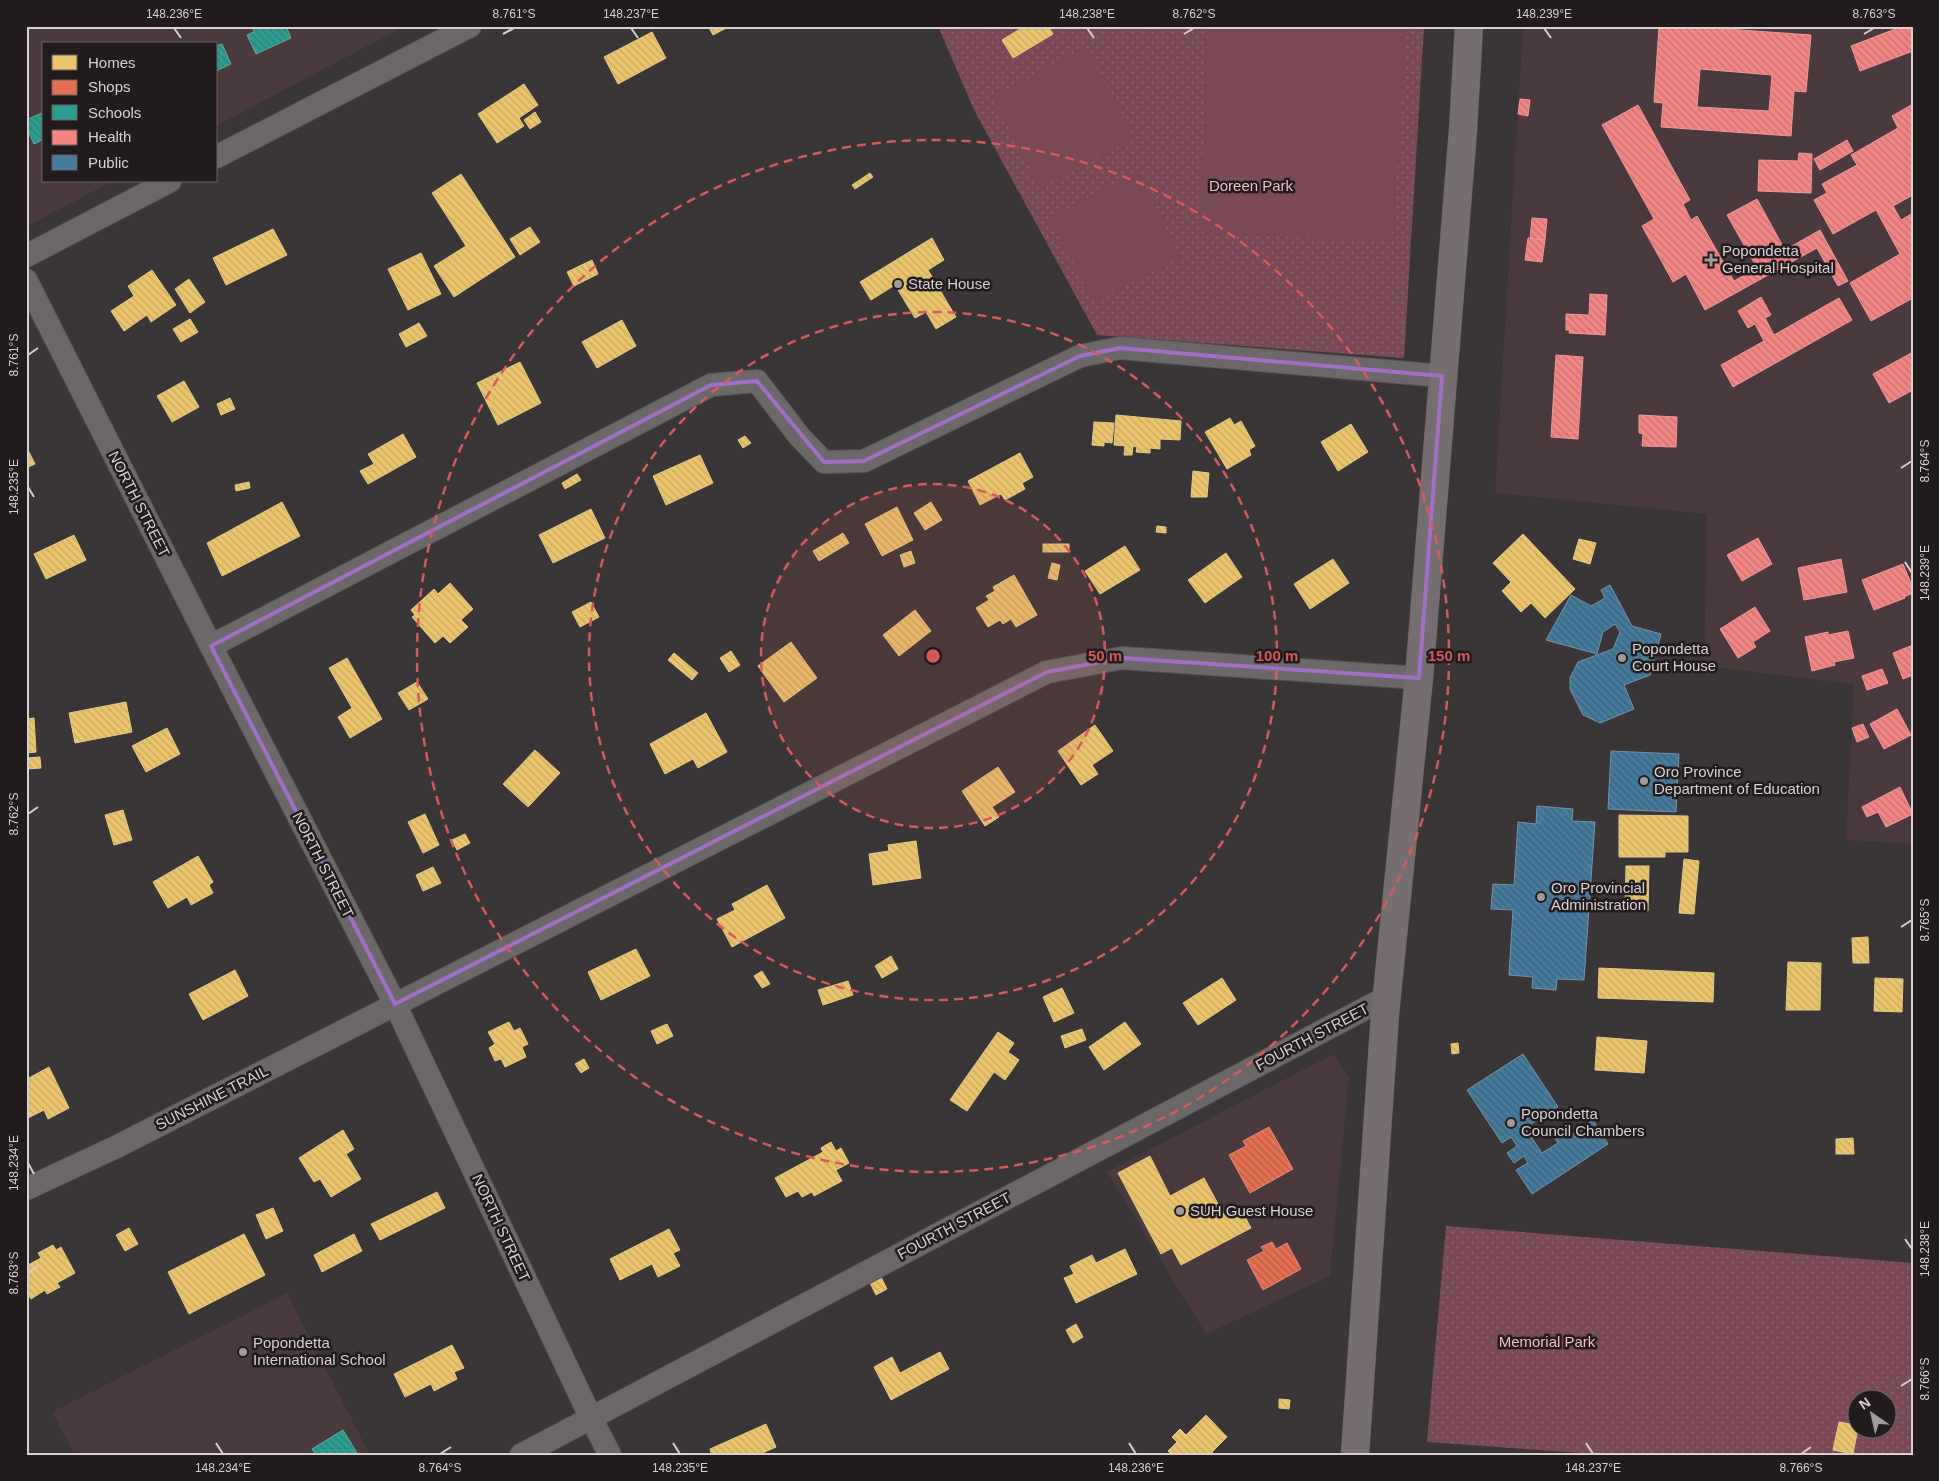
<svg xmlns="http://www.w3.org/2000/svg" width="1939" height="1481" font-family="Helvetica,sans-serif">
<defs>
<pattern id="park-dots" width="8" height="8" patternUnits="userSpaceOnUse" patternTransform="scale(1.25)"><rect width="8" height="8" fill="#794956"/><path d="M2 2h.1M6 6h.1" fill="none" stroke="#8b626d" stroke-width="1.8" stroke-linecap="round"/></pattern>
<pattern id="homes-back-hatch" width="6" height="6" patternUnits="userSpaceOnUse" patternTransform="scale(1.25)"><rect width="6" height="6" fill="#e9c46a"/><path d="M-1 5l2 2M0 0l6 6M5-1l2 2" fill="none" stroke="#c7a961"/></pattern>
<pattern id="shops-back-hatch" width="6" height="6" patternUnits="userSpaceOnUse" patternTransform="scale(1.25)"><rect width="6" height="6" fill="#e76f51"/><path d="M-1 5l2 2M0 0l6 6M5-1l2 2" fill="none" stroke="#b5604c"/></pattern>
<pattern id="schools-back-hatch" width="6" height="6" patternUnits="userSpaceOnUse" patternTransform="scale(1.25)"><rect width="6" height="6" fill="#2a9d8f"/><path d="M-1 5l2 2M0 0l6 6M5-1l2 2" fill="none" stroke="#318077"/></pattern>
<pattern id="health-back-hatch" width="6" height="6" patternUnits="userSpaceOnUse" patternTransform="scale(1.25)"><rect width="6" height="6" fill="#f28482"/><path d="M-1 5l2 2M0 0l6 6M5-1l2 2" fill="none" stroke="#c67271"/></pattern>
<pattern id="public-back-hatch" width="6" height="6" patternUnits="userSpaceOnUse" patternTransform="scale(1.25)"><rect width="6" height="6" fill="#457b9d"/><path d="M-1 5l2 2M0 0l6 6M5-1l2 2" fill="none" stroke="#436377"/></pattern>
</defs>
<rect width="100%" height="100%" fill="#3a3536"/>
<g fill="#4a393d">
<path d="M26,26h379l-189,100v-82h-172v137h69l-87,46z"/>
<path d="M1523,26h390v818l-67,-4 8,-156 -150,-18 3,-152 -212,-21z"/>
<path d="M1333,1054l16,23 -19,199 -124,58 -99,-162z"/>
<path d="M287,1293l83,162h-295l-23,-43z"/>
</g>
<g fill="url(#park-dots)" fill-rule="evenodd">
<path d="M938,26h486l-20,332 -307,-23 -123,-225z"/>
<path d="M1446,1226l467,37v192h-304l-182,-13zM1856,1398h30v30h-30z"/>
</g>
<g fill="#794956">
<path d="M1208,26h199l-15,216 -192,-10z"/>
<path d="M1086,47l48,91 -94,50 -48,-91z"/>
<path d="M1137,172l44,85 -87,45 -45,-84z"/>
</g>
<g fill="url(#homes-back-hatch)" stroke="#e4c889">
<path d="M708,26h22l-17,9z"/>
<path d="M1025,26h23l5,8 -40,24 -11,-18z"/>
<path d="M652,32l14,26 -48,26 -14,-27z"/>
<path d="M524,84l14,21 -19,13 5,8 -27,17 -19,-29z"/>
<path d="M535,112l6,10 -11,7 -6,-9z"/>
<path d="M870,173l3,4 -18,12 -3,-4z"/>
<path d="M461,174l54,83 -61,40 -20,-31 32,-20 -34,-53z"/>
<path d="M530,227l10,15 -20,13 -10,-16z"/>
<path d="M273,229l14,26 -61,30 -13,-27z"/>
<path d="M932,238l12,22 -16,10 28,47 -20,12 -10,-17 -11,6 -20,-33 -24,15 -11,-18z"/>
<path d="M421,253l20,41 -33,16 -20,-41z"/>
<path d="M592,260l6,14 -24,12 -7,-14z"/>
<path d="M152,270l24,35 -25,17 -4,-7 -23,16 -13,-20 23,-15 -6,-10z"/>
<path d="M189,279l16,23 -15,11 -15,-24z"/>
<path d="M190,319l8,13 -17,10 -8,-13z"/>
<path d="M622,320l14,26 -39,22 -15,-26z"/>
<path d="M419,323l8,13 -21,11 -7,-13z"/>
<path d="M520,362l21,41 -43,22 -21,-42z"/>
<path d="M184,381l15,26 -27,15 -15,-26z"/>
<path d="M230,398l5,11 -14,6 -4,-11z"/>
<path d="M1116,415l65,6 -1,19 -20,-1v10l-10,-1v5l-14,-1 1,-5 -4,-1 -1,9h-8l1,-9 -11,-1z"/>
<path d="M1230,418l4,7 7,-4 14,25 -6,4 2,5 -24,14 -22,-37z"/>
<path d="M1094,422l20,1 -2,20 -8,-1v4l-12,-1z"/>
<path d="M1351,424l17,28 -30,19 -17,-29z"/>
<path d="M403,434l13,23 -48,27 -8,-13 14,-7 -6,-10z"/>
<path d="M745,436l6,7 -8,5 -5,-8z"/>
<path d="M26,446l9,18 -9,4z"/>
<path d="M1020,453l13,24 -11,6 3,6 -20,11 -4,-6 -21,11 -12,-24z"/>
<path d="M700,455l13,28 -47,22 -13,-29z"/>
<path d="M1193,471l16,2 -2,24h-16z"/>
<path d="M577,474l4,6 -16,9 -3,-6z"/>
<path d="M249,482l1,6 -14,3 -1,-6z"/>
<path d="M282,502l18,34 -78,40 -15,-33z"/>
<path d="M931,502l11,18 -17,10 -11,-17z"/>
<path d="M897,507l16,33 -31,16 -17,-32z"/>
<path d="M591,509l14,29 -52,25 -14,-28z"/>
<path d="M1157,526l9,1v6l-10,-1z"/>
<path d="M843,533l6,10 -30,18 -6,-10z"/>
<path d="M1523,534l52,55 -30,29 -14,-15 -10,9 -19,-21 9,-9 -18,-19z"/>
<path d="M74,535l12,25 -40,19 -12,-25z"/>
<path d="M1579,539l17,4 -6,21 -17,-5z"/>
<rect x="1043" y="544" width="26" height="8"/>
<path d="M1125,546l15,24 -40,24 -15,-23z"/>
<path d="M911,551l4,12 -11,4 -4,-12z"/>
<path d="M1226,553l16,24 -37,26 -17,-23z"/>
<path d="M1333,559l16,24 -39,26 -16,-25z"/>
<path d="M1052,563l8,2 -3,15 -9,-2z"/>
<path d="M1014,575l23,40 -21,12 -5,-8 -8,5 -3,-4 -12,7 -12,-19 13,-8 -3,-4 9,-5 -2,-4z"/>
<path d="M450,583l23,26 -12,11 7,7 -18,16 -7,-7 -8,7 -23,-26 3,-2 -4,-5 23,-21 4,5z"/>
<path d="M591,602l8,15 -19,10 -8,-15z"/>
<path d="M915,610l16,21 -32,25 -16,-21z"/>
<path d="M791,642l26,36 -33,24 -26,-36z"/>
<path d="M731,651l9,14 -11,7 -9,-14z"/>
<path d="M674,653l24,20 -6,7 -24,-20z"/>
<path d="M347,658l35,61 -32,19 -12,-21 14,-9 -23,-40z"/>
<path d="M417,682l11,17 -19,11 -11,-17z"/>
<path d="M126,702l6,30 -57,11 -6,-30z"/>
<path d="M706,713l21,39 -29,16 -5,-9 -28,15 -15,-30z"/>
<path d="M34,718l2,34 -10,1v-34z"/>
<path d="M1095,725l18,26 -21,14 6,9 -17,11 -23,-34z"/>
<path d="M167,728l13,26 -34,18 -14,-26z"/>
<path d="M535,750l25,23 -32,34 -25,-23z"/>
<path d="M40,757l1,11 -14,1v-11z"/>
<path d="M998,767l17,25 -23,15 7,10 -14,9 -23,-35z"/>
<path d="M123,810l9,30 -18,5 -9,-30z"/>
<path d="M425,814l14,31 -16,8 -15,-31z"/>
<path d="M1619,815l69,1v36h-23v5h-46z"/>
<path d="M465,834l5,9 -13,7 -5,-10z"/>
<path d="M916,841l5,37 -48,7 -4,-31 20,-3 -1,-6z"/>
<path d="M198,856l15,26 -4,3 4,8 -22,12 -4,-8 -19,11 -15,-26z"/>
<path d="M1684,859l15,2 -5,53 -15,-1z"/>
<path d="M1626,866h23l-1,45h-23z"/>
<path d="M433,867l8,16 -18,8 -7,-16z"/>
<path d="M767,885l18,33 -53,29 -15,-28 18,-9 -3,-6z"/>
<path d="M1868,937l1,26h-16l-1,-25z"/>
<path d="M636,949l14,27 -49,24 -13,-28z"/>
<path d="M891,956l7,13 -16,9 -7,-12z"/>
<path d="M1788,962l33,1 -1,47h-34z"/>
<path d="M1599,968l115,5 -1,29 -115,-4z"/>
<path d="M235,970l13,26 -45,24 -14,-26z"/>
<path d="M762,971l8,13 -8,4 -8,-12z"/>
<path d="M1222,978l14,22 -38,25 -15,-22z"/>
<path d="M1875,978l28,1 -1,33 -28,-1z"/>
<path d="M848,981l5,14 -30,10 -5,-15z"/>
<path d="M1062,988l12,25 -20,9 -11,-25z"/>
<path d="M509,1022l5,9 6,-3 8,16 -6,3 4,10 -21,10 -4,-8 -6,2 -6,-13 6,-4 -7,-12z"/>
<path d="M1125,1022l16,22 -37,26 -15,-23z"/>
<path d="M667,1024l6,12 -16,8 -6,-13z"/>
<path d="M1082,1029l4,11 -21,8 -4,-12z"/>
<path d="M998,1032l16,11 -6,9 11,8 -14,20 -11,-8 -27,39 -17,-11z"/>
<path d="M1597,1037l50,4 -3,32 -49,-3z"/>
<path d="M1458,1043l1,10 -7,1 -1,-10z"/>
<path d="M584,1059l5,9 -8,5 -6,-9z"/>
<path d="M49,1067l20,41 -21,11 -4,-9 -18,9v-36l3,-1 -2,-3z"/>
<path d="M343,1130l11,19 -8,5 15,25 -30,18 -11,-18 -6,3 -15,-24z"/>
<path d="M1853,1138l1,16h-18v-15z"/>
<path d="M831,1142l5,9 5,-3 8,15 -13,7 6,11 -28,15 -2,-4 -10,5 -4,-6 -12,6 -11,-19 48,-26 -2,-4z"/>
<path d="M1150,1156l20,40 34,-18 20,37 16,-8 11,21 -70,37 -9,-17 -11,6 -43,-81z"/>
<path d="M437,1192l8,16 -65,32 -9,-16z"/>
<path d="M273,1208l10,23 -17,8 -10,-24z"/>
<path d="M129,1228l9,16 -13,7 -9,-16z"/>
<path d="M669,1229l11,21 -7,3 7,13 -22,11 -6,-13 -32,16 -10,-21z"/>
<path d="M244,1234l21,41 -76,39 -21,-42z"/>
<path d="M354,1234l8,17 -40,21 -8,-17z"/>
<path d="M53,1245l3,5 5,-3 14,26 -18,10 3,4 -13,7 -2,-4 -14,9 -5,-8v-25l15,-8 -3,-5z"/>
<path d="M1125,1249l12,25 -61,29 -12,-25 10,-4 -4,-8 22,-11 4,8z"/>
<path d="M881,1277l6,12 -11,6 -6,-12z"/>
<path d="M1076,1324l7,13 -10,6 -7,-13z"/>
<path d="M452,1345l12,23 -10,4 3,7 -23,12 -3,-7 -26,13 -11,-23z"/>
<path d="M940,1352l9,17 -58,31 -17,-33 18,-10 8,16z"/>
<path d="M1279,1399l11,1 -1,9 -10,-1z"/>
<path d="M1206,1415l21,22 -15,15 2,3h-42l-4,-4 9,-9 -5,-5 8,-8 6,6z"/>
<path d="M1839,1422l17,3 2,3 -5,26 -20,-4z"/>
<path d="M766,1424l10,23 -18,8h-46l-2,-6z"/>
</g>
<g fill="url(#shops-back-hatch)" stroke="#e28c77">
<path d="M1269,1127l24,42 -43,24 -21,-38 17,-9 -3,-5z"/>
<path d="M1272,1242l4,7 11,-6 14,26 -38,21 -16,-30 17,-9 -3,-4z"/>
</g>
<g fill="url(#schools-back-hatch)" stroke="#5eaca3">
<path d="M252,26h34l5,12 -35,16 -9,-19 7,-3z"/>
<path d="M222,44l9,20 -15,7v-25z"/>
<path d="M44,112v27l-10,5 -8,-17v-7z"/>
<path d="M343,1430l14,23 -3,2h-38l-4,-6z"/>
</g>
<g fill="url(#health-back-hatch)" stroke="#ea9b9a" fill-rule="evenodd">
<path d="M1659,26h26l126,9 -5,57 -12,-1 -3,45 -130,-9 2,-24 -9,-1zM1700,69l72,6 -3,36 -72,-4z"/>
<path d="M1903,26h10v25l-53,20 -9,-25z"/>
<path d="M1520,99l10,1 -2,16 -10,-2z"/>
<path d="M1913,104v91l-20,11 8,14 12,-7v85l-42,23 -21,-38 50,-29 -24,-44 -43,24 -19,-34 13,-7 -5,-9 35,-19 -6,-10 47,-27 -6,-12z"/>
<path d="M1638,105l52,95 -7,4 8,16 6,-4 37,65 23,-13 -30,-53 30,-16 28,51 35,-20 28,51 -10,5 -21,-38 -112,62 -19,-36 -13,8 -31,-56 12,-7 -52,-94z"/>
<path d="M1847,140l6,11 -33,19 -6,-11z"/>
<path d="M1799,153l13,1 -1,39 -53,-2 1,-31 39,1z"/>
<path d="M1532,218l15,1 -2,21 -15,-1z"/>
<path d="M1528,238l17,2 -3,22 -17,-2z"/>
<path d="M1590,294l17,1 -2,40 -36,-2 1,-3h-4v-16l23,1z"/>
<path d="M1761,297l10,18 -6,3 9,17 65,-37 13,22 -119,67 -12,-22 43,-24 -9,-17 -7,4 -10,-17z"/>
<path d="M1913,352v38l-24,13 -16,-29z"/>
<path d="M1556,355l27,2 -5,82 -27,-2z"/>
<path d="M1639,415l38,2 -1,30 -34,-1 1,-12 -4,-1z"/>
<path d="M1758,538l14,26 -30,17 -15,-26z"/>
<path d="M1841,559l6,33 -43,8 -6,-32z"/>
<path d="M1903,564l10,24v5l-9,4 1,1 -31,12 -12,-30z"/>
<path d="M1755,607l15,24 -17,11 3,5 -18,11 -18,-29z"/>
<path d="M1848,631l6,27 -20,4 1,3 -23,6 -7,-34 23,-5v3z"/>
<path d="M1913,645v30l-10,4 -10,-26z"/>
<path d="M1882,669l6,14 -21,7 -5,-14z"/>
<path d="M1897,709l14,26 -27,14 -14,-25z"/>
<path d="M1863,724l6,13 -12,5 -5,-14z"/>
<path d="M1900,787l13,27 -27,13 -8,-15 -11,5 -5,-10z"/>
</g>
<g fill="url(#public-back-hatch)" stroke="#7194ad">
<path d="M1610,585l22,41 29,8 -11,41 -26,10 10,24 -34,14 -17,-8 -13,-26v-11l8,-16 35,-13 7,-17 -5,-8 -12,8 -6,22 -51,-14 25,-45 20,11 14,-8 -4,-8z"/>
<path d="M1611,751l68,3 -3,58 -68,-3z"/>
<path d="M1537,806l36,3 -1,12 23,1 -11,158 -27,-1 -1,11 -24,-2 1,-11 -24,-2 4,-65 -22,-1 2,-25 21,1 4,-63 18,2z"/>
<path d="M1523,1054l35,53 -33,21 17,25 16,-10 -5,-8 14,-9 5,8 21,-14 15,24 -76,50 -16,-24 12,-7 -4,-7 -10,7 -7,-10 10,-7 -6,-9 -9,6 -35,-53z"/>
</g>
<g fill="none" stroke-linecap="round" stroke-linejoin="round">
<g stroke="#585455" stroke-width="24">
<g id="minor">
<path d="M216,157l254,-131"/>
<path d="M26,256l144,-75"/>
<path d="M26,280l185,366 184,358 196,414 19,37"/>
<path d="M211,646l500,-261 46,-4 42,55 25,26 40,-1 216,-105 40,-8 322,28"/>
<path d="M26,1189l92,-43 929,-474 75,-14 297,20"/>
<path d="M521,1455l866,-458"/>
</g>
</g>
<g stroke="#585455" stroke-width="29">
<path id="secondary" d="M1355,1455l30,-441 34,-336 44,-548 6,-104"/>
</g>
<use href="#minor" stroke="#6c6869" stroke-width="22"/>
<use href="#secondary" stroke="#766d70" stroke-width="28"/>
</g>
<path fill="none" stroke="#a06ec6" stroke-width="4" stroke-linejoin="round" d="M1120,348l322,28 -23,302 -297,-20 -75,14 -652,332 -184,-358 500,-261 46,-4 67,81 40,-1 216,-105z"/>
<path fill="none" stroke="#d7d0d1" stroke-width="2" d="M174,28l7,10M631,28l7,10M1087,28l7,10M1544,28l7,10M503,34l11,-6M1184,34l10,-6M1864,34l10,-6M28,355l10,-7M1901,468l11,-7M28,487l6,10M1905,562l7,11M28,814l10,-7M1901,927l11,-7M28,1163l6,11M1905,1239l7,10M28,1273l10,-7M1901,1386l11,-7M216,1443l7,11M673,1443l7,11M1129,1443l7,11M1586,1443l7,11M440,1454l11,-7M1801,1454l10,-7"/>
<circle cx="933" cy="656" r="172" fill="#d65a5b" fill-opacity=".12"/>
<g fill="none" stroke="#d65a5b" stroke-width="2.5" stroke-dasharray="9 6">
<circle cx="933" cy="656" r="172"/>
<circle cx="933" cy="656" r="344"/>
<circle cx="933" cy="656" r="516"/>
</g>
<g fill="#a09a9b" stroke="#211b1d" stroke-width="2">
<path d="M1708.5 252.5h5v5h5v5h-5v5h-5v-5h-5v-5h5z"/>
<circle cx="898" cy="284" r="5"/>
<circle cx="1622" cy="658" r="5"/>
<circle cx="1644" cy="781" r="5"/>
<circle cx="1541" cy="897" r="5"/>
<circle cx="1511" cy="1123" r="5"/>
<circle cx="1180" cy="1211" r="5"/>
<circle cx="243" cy="1352" r="5"/>
</g>
<g text-anchor="middle" stroke-width="5" stroke-linejoin="round" paint-order="stroke">
<g font-size="15" fill="#fbb7c8" stroke="#211b1d">
<text x="1251" y="191">Doreen Park</text>
<text x="1547" y="1347">Memorial Park</text>
</g>
<g font-size="15" fill="#d7d0d1" stroke="#211b1d" text-anchor="start">
<text x="1722" y="256">Popondetta<tspan x="1722" dy="17">General Hospital</tspan></text>
<text x="908" y="289">State House</text>
<text x="1632" y="654">Popondetta<tspan x="1632" dy="17">Court House</tspan></text>
<text x="1654" y="777">Oro Province<tspan x="1654" dy="17">Department of Education</tspan></text>
<text x="1551" y="893">Oro Provincial<tspan x="1551" dy="17">Administration</tspan></text>
<text x="1521" y="1119">Popondetta<tspan x="1521" dy="17">Council Chambers</tspan></text>
<text x="1190" y="1216">SUH Guest House</text>
<text x="253" y="1348">Popondetta<tspan x="253" dy="17">International School</tspan></text>
</g>
<g font-size="15" fill="#d7d0d1" stroke="#211b1d">
<text transform="translate(139 504) rotate(63)" y="5">NORTH STREET</text>
<text transform="translate(323 865) rotate(63)" y="5">NORTH STREET</text>
<text transform="translate(1312 1037) rotate(-28)" y="5">FOURTH STREET</text>
<text transform="translate(212 1098) rotate(-27)" y="5">SUNSHINE TRAIL</text>
<text transform="translate(954 1226) rotate(-28)" y="5">FOURTH STREET</text>
<text transform="translate(501 1228) rotate(65)" y="5">NORTH STREET</text>
</g>
</g>
<circle cx="933" cy="656" r="8" fill="#d65a5b" stroke="#211b1d" stroke-width="2.5"/>
<g font-size="15" text-anchor="middle" font-weight="bold" fill="#d65a5b" stroke="#211b1d" stroke-width="5" stroke-linejoin="round" paint-order="stroke">
<text x="1105" y="661">50 m</text>
<text x="1277" y="661">100 m</text>
<text x="1449" y="661">150 m</text>
</g>
<rect width="1939" height="1481" fill="none" stroke="#211b1d" stroke-width="55"/>
<rect x="42" y="42" width="175" height="140" fill="#211b1d" stroke="#6a6365"/>
<rect x="52" y="55" width="25" height="15" fill="#e9c46a" stroke="#6a6365"/>
<text x="88" y="68" font-size="15" fill="#d7d0d1">Homes</text>
<rect x="52" y="80" width="25" height="15" fill="#e76f51" stroke="#6a6365"/>
<text x="88" y="92" font-size="15" fill="#d7d0d1">Shops</text>
<rect x="52" y="105" width="25" height="15" fill="#2a9d8f" stroke="#6a6365"/>
<text x="88" y="118" font-size="15" fill="#d7d0d1">Schools</text>
<rect x="52" y="130" width="25" height="15" fill="#f28482" stroke="#6a6365"/>
<text x="88" y="142" font-size="15" fill="#d7d0d1">Health</text>
<rect x="52" y="155" width="25" height="15" fill="#457b9d" stroke="#6a6365"/>
<text x="88" y="168" font-size="15" fill="#d7d0d1">Public</text>
<g transform="translate(1872 1414) rotate(326)"><circle r="24" fill="#211b1d" stroke="#6a6365"/>
<path d="M0-4L9 19L0 12L-9 19Z" fill="#a09a9b"/>
<text y="-8" font-size="14" font-weight="bold" text-anchor="middle" fill="#d7d0d1">N</text>
</g>
<rect x="28" y="28" width="1884" height="1426" fill="none" stroke="#d7d0d1" stroke-width="2"/>
<g font-size="12" text-anchor="middle" fill="#d7d0d1">
<text x="174" y="18">148.236°E</text>
<text x="514" y="18">8.761°S</text>
<text x="631" y="18">148.237°E</text>
<text x="1087" y="18">148.238°E</text>
<text x="1194" y="18">8.762°S</text>
<text x="1544" y="18">148.239°E</text>
<text x="1874" y="18">8.763°S</text>
<text transform="translate(14 355) rotate(-90)" y="4">8.761°S</text>
<text transform="translate(1925 461) rotate(-90)" y="4">8.764°S</text>
<text transform="translate(14 487) rotate(-90)" y="4">148.235°E</text>
<text transform="translate(1925 573) rotate(-90)" y="4">148.239°E</text>
<text transform="translate(14 814) rotate(-90)" y="4">8.762°S</text>
<text transform="translate(1925 920) rotate(-90)" y="4">8.765°S</text>
<text transform="translate(14 1163) rotate(-90)" y="4">148.234°E</text>
<text transform="translate(1925 1249) rotate(-90)" y="4">148.238°E</text>
<text transform="translate(14 1273) rotate(-90)" y="4">8.763°S</text>
<text transform="translate(1925 1379) rotate(-90)" y="4">8.766°S</text>
<text x="223" y="1472">148.234°E</text>
<text x="440" y="1472">8.764°S</text>
<text x="680" y="1472">148.235°E</text>
<text x="1136" y="1472">148.236°E</text>
<text x="1593" y="1472">148.237°E</text>
<text x="1801" y="1472">8.766°S</text>
</g>
</svg>
